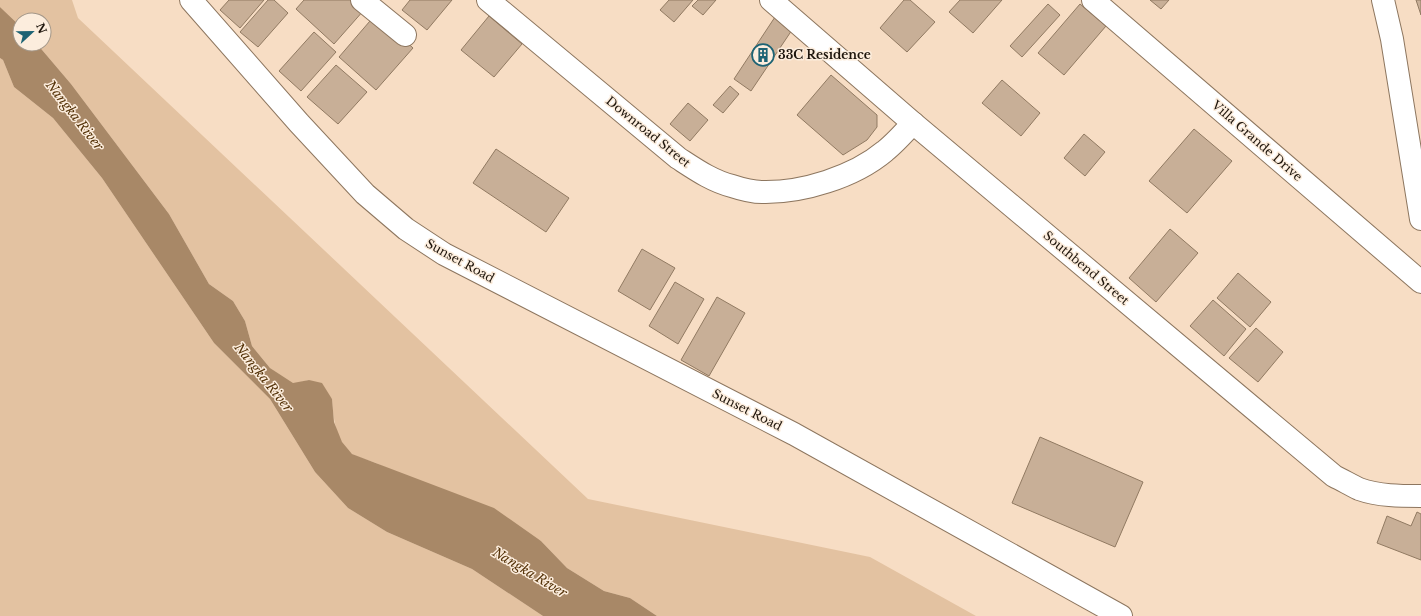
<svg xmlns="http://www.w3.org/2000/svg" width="1421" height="616" font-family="'Libre Baskerville',serif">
<rect width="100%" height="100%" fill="#f7ddc4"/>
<g fill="#e3c2a1">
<path d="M0,0h72l6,18 510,481 282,58 106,59h-319l-27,-18 -26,-7 -37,-23 -26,-27 -165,-78c-7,-3 -17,-5 -24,-9 -16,-11 -19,-38 -20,-55l-23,-19 -16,4 -23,-16 -18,-22 -7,-25 -12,-20 -24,-17 -40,-70 -98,-130 -34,-40h7v-24h-24v6l-20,-19z"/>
<path d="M0,58l3,2 11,27 39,31 49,60 112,165 56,56 45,73 33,36 39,24 85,37 71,47h-543z"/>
</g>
<path fill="#a88867" d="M0,7l20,19v18h17l34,40 98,130 40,70 24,17 12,20 7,25 18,22 23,15 16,-3 13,3 10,16 2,23 8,20 10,12 142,54 47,33 26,27 37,23 26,7 27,18h-114l-71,-47 -85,-37 -39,-24 -33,-36 -45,-73 -56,-56 -112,-165 -49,-60 -39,-31 -11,-27 -3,-2z"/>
<g fill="#c8af97" stroke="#917a62">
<path d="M229,0h35l-24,28 -20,-18z"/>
<path d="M268,0h6l14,13 -30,34 -18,-15z"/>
<path d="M304,0h49l11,10 -30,34 -38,-35z"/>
<path d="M410,0h42l-25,30 -25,-20z"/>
<path d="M669,0h24l-19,22 -14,-12z"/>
<path d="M698,0h18l-13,15 -11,-9z"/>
<path d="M904,0h6l25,22 -28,30 -27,-24z"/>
<path d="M960,0h42l-29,33 -24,-21z"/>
<path d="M1150,0h19l-8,9z"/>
<path d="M1416,0h5v15z"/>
<path d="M1048,4l12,11 -38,42 -12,-11z"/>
<path d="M1080,4l26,22 -42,49 -26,-22z"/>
<path d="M376,14l37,34 -37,42 -37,-33z"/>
<path d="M489,16l33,28 -28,33 -33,-27z"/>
<path d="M775,17l17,13 -41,61 -17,-12z"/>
<path d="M314,32l22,20 -35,39 -22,-20z"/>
<path d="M336,65l31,27 -29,32 -31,-27z"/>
<path d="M831,75l46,40v12l-10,13 -24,15 -46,-40z"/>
<path d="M1002,80l38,33 -19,23 -39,-33z"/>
<path d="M730,86l9,8 -16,19 -10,-8z"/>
<path d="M688,103l20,17 -18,21 -20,-17z"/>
<path d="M1194,129l38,32 -45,52 -38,-32z"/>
<path d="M1084,134l21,18 -20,24 -21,-18z"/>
<path d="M496,149l73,49 -23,34 -73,-49z"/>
<path d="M1170,229l28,24 -42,49 -27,-24z"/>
<path d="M642,249l33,19 -25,42 -32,-19z"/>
<path d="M1238,273l33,29 -21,25 -33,-29z"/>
<path d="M675,282l29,17 -26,45 -29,-18z"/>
<path d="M717,297l28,16 -36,63 -28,-16z"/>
<path d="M1213,300l33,29 -22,27 -34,-30z"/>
<path d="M1256,328l27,24 -25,30 -29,-24z"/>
<path d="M1040,437l103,45 -28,65 -103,-44z"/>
<path d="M1417,512l4,2v46l-44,-17 10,-27 24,10z"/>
</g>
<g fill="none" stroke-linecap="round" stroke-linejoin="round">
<g stroke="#8d765f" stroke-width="24">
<g id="street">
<path d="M191,0l108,123 66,71 41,35 38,25 350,180 327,182"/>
<path d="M362,0l43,35"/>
<path d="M488,0l190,158c17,11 34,23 54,28 9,3 21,6 30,6 40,1 92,-15 123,-41 10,-8 19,-18 28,-28"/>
<path d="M771,0l142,123 421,353c8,4 17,9 25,13 20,7 41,7 62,7"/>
<path d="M1093,0l328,282"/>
<path d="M1383,0l9,39 29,180"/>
</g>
</g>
<use href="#street" stroke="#fff" stroke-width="22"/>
</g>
<defs>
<g id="building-ring" transform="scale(1.15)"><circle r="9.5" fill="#fceddd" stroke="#1d6374" stroke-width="1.5"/><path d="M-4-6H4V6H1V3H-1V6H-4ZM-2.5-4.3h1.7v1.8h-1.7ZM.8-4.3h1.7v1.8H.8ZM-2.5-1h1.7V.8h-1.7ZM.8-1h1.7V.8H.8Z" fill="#1d6374"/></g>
</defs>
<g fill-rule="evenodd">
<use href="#building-ring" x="763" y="55"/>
</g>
<g text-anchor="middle" stroke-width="3" stroke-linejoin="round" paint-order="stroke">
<g font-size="12" font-weight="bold" fill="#1e150c" stroke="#fceddd" text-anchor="start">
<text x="778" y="59">33C Residence</text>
</g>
<g font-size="12" fill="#1e150c" stroke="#fceddd">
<text transform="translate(648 132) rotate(39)" y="4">Downroad Street</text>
<text transform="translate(1257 141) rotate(41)" y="4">Villa Grande Drive</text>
<text transform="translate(460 261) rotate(29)" y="4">Sunset Road</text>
<text transform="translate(1086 268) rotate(40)" y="4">Southbend Street</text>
<text transform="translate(747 410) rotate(27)" y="4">Sunset Road</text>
</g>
<g font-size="13" font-style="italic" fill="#553309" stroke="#fceddd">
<text transform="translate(75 115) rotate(52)" y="5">Nangka River</text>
<text transform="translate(264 377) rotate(51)" y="5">Nangka River</text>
<text transform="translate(530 572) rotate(31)" y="5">Nangka River</text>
</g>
</g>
<g transform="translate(32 32) rotate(68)"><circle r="19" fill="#fceddd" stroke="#a39789"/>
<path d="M0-3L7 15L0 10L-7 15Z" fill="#1d6374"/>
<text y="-6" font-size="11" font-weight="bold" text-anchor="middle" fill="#1e150c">N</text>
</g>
</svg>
